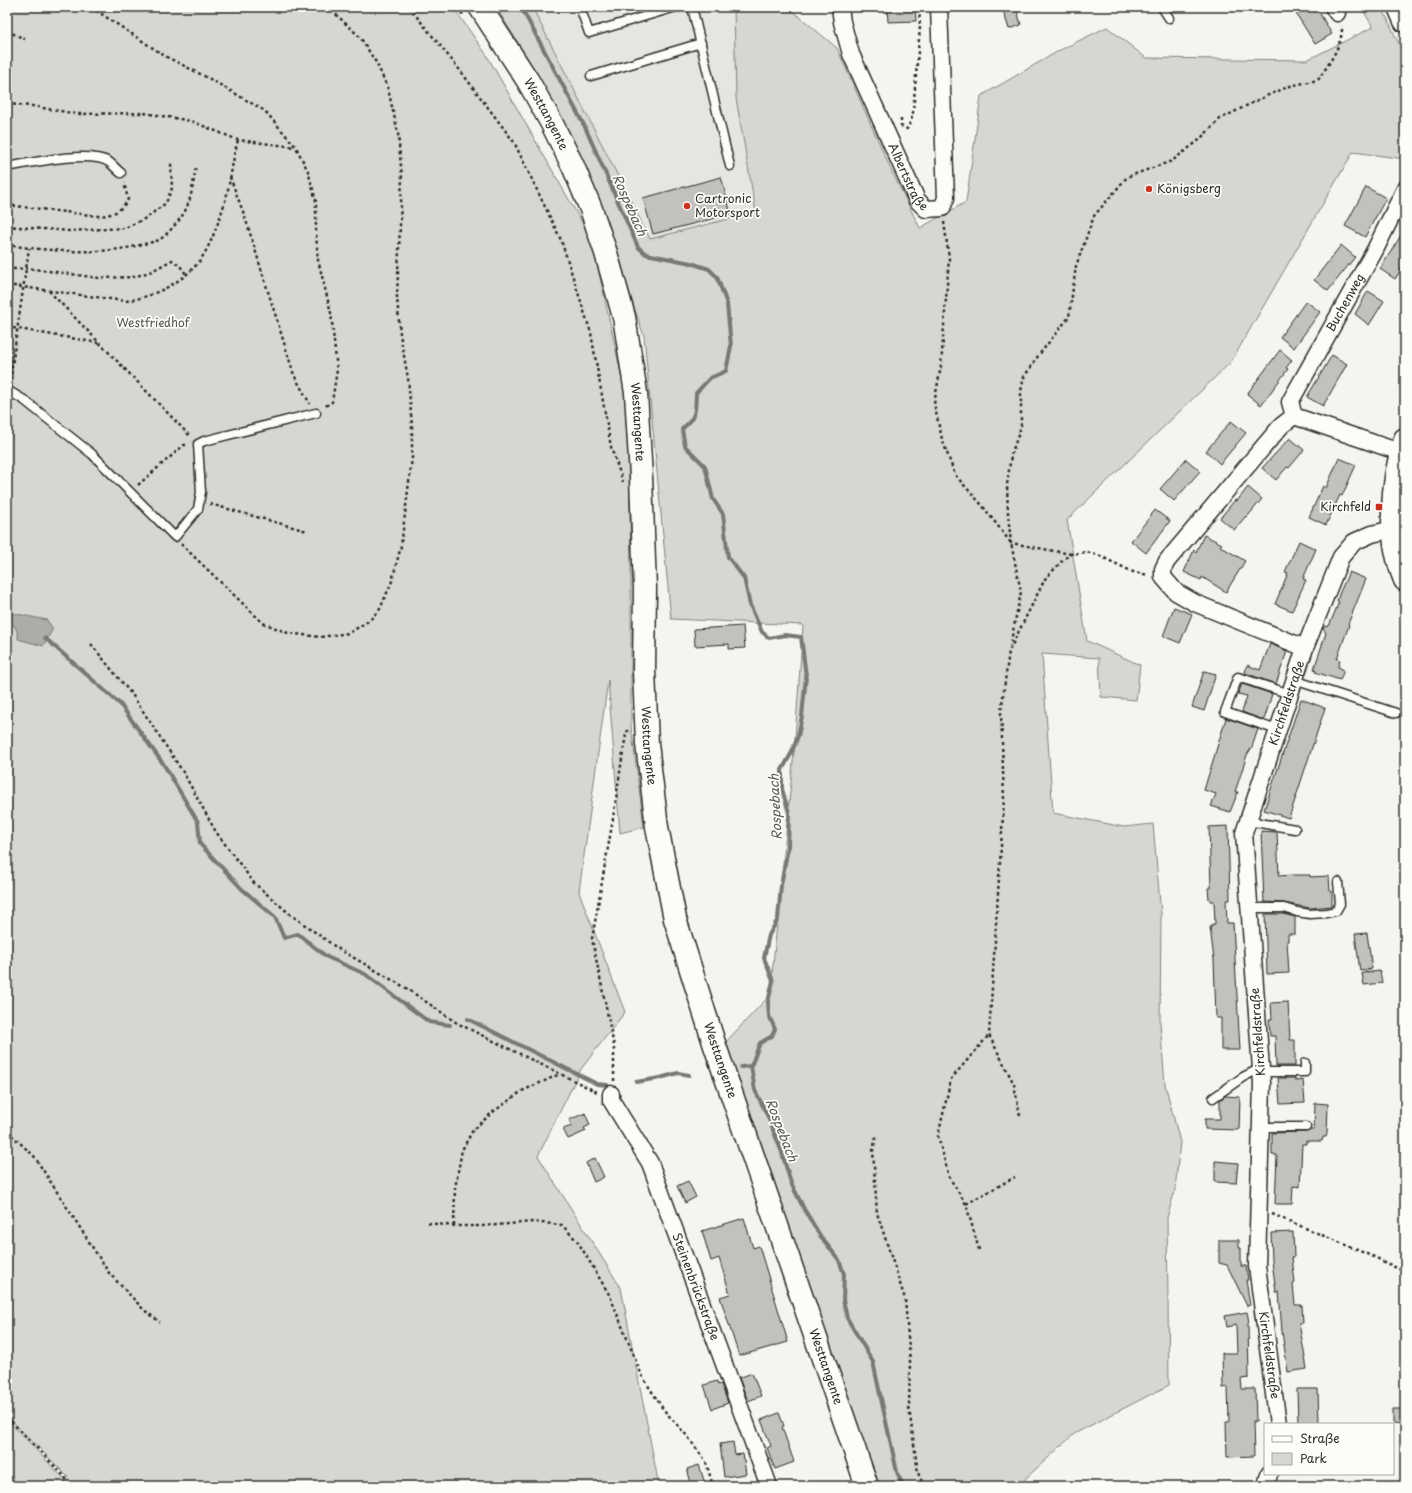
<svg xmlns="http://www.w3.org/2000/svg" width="1412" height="1493" font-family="'Playpen Sans',sans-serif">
<rect width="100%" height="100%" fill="#f5f4ef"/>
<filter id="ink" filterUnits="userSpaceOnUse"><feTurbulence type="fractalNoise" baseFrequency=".025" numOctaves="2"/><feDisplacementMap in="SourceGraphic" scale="8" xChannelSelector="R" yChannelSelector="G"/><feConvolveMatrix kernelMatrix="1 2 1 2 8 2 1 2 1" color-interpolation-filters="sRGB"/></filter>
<g filter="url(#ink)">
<path fill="#e6e5e0" d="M532,7h202l2,91 20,114 -106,27z"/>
<g fill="#d7d6d2" stroke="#81807e">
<path d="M7,7h446l33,47 106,186 36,166 3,167v153l13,101 -24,6 -12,-153 -29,212 46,120 -44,57 -43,87 83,132 38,198h-652v-67l56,59 5,-1 -61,-61z"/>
<path d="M496,7h36l118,232 106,-27 -20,-114 -2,-91h54l49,41 55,124 28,56 46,-26 15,-106 81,-47 45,-22 39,31 161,2 66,-33 -12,-20h21l23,50v102l-52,-7 -122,210 -164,158 20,121 53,24 -4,35 -35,-3 -2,-39 -57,-4 11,159 71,14 29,-3 8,90 -1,109 5,61 15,58 -5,48 -8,28 2,167 -95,49 -50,46 4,6h-155l-150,-441 47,-50 24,-243 9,-127 -132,-6 -27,-283 -41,-119 -32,-81 -43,-77z"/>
</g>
<path fill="#adaca9" stroke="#797877" d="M7,612l40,8 6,9 -10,17 -25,-7v-4l-3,-9 -8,-3z"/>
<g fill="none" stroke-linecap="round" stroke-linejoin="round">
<g stroke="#797877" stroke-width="4">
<path d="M521,7l64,120 53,120 8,7 45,9 18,6 8,8 10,27 4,42 -5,25 -16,7 -14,15c-1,19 1,23 -14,36l3,17 20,20 8,33 10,15 5,43 16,21 6,27 12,27 7,6 16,-3 16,2 5,39 -4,40 -4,20 -7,18 -9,16v19l7,24 -1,35 -7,37 -3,34 -9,16 -5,23 9,23 -5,21 1,14 6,13 -3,7 -12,7 -9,23 4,24 13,27 13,33 10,33 13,26 17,28 18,23 5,14 -1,26 4,18 26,44 24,110 6,14"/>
<path d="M45,638l75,66 44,61 34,57 2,22 42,45 33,28 9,21 14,-4 29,23 38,17 64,48 21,3"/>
<path d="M468,1019l129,65 10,1"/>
<path d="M741,1067l10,-1"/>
<path d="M636,1082l24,-4 18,-5 11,2"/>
</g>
</g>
<g fill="#c2c1be" stroke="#2b2b2b">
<path d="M887,7h28l1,14 -28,1z"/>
<path d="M1002,7h14l5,18 -12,4z"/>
<path d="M1292,7h24l16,27 -17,10z"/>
<path d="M721,177l10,37 -78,20 -10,-36z"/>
<path d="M1366,187l20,11 -21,39 -20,-11z"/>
<path d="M1405,229v34l-10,16 -15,-10z"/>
<path d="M1341,245l14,12 -27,34 -14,-11z"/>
<path d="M1368,291l16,10 -15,24 -14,-11z"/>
<path d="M1306,301l14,11 -26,36 -14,-11z"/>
<path d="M1280,350l12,10 -6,8 2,1 -27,36 -14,-11z"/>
<path d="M1332,355l15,9 -24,42 -16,-9z"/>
<path d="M1231,421l15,12 -26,31 -14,-13z"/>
<path d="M1290,438l14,12 -15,18 -2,-1 -11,13 -14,-12z"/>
<path d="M1339,458l17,7 -14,31 -2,-1 -14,30 -17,-8 14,-31 3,2z"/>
<path d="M1186,459l14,12 -26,30 -14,-12z"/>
<path d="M1248,487l14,12 -15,18 -1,-1 -12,14 -14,-12 15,-18 2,1z"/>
<path d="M1155,510l15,11 -24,32 -15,-12z"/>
<path d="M1204,535l18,9 -2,2 25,15 -19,31 -24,-15 -1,3 -17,-8 10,-22 2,2z"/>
<path d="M1299,541l17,8 -13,30 3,1 -14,31 -17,-7 13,-31 -3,-1z"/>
<path d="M1349,572l17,7 -18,45 1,1 -12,34 3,1 -2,7 6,3 -4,10 -25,-8 1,-2 -2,-1 12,-36 -3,-4 1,-2 5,-1 10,-24 -2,-1 3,-9z"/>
<path d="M1174,607l18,7 -12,29 -17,-7z"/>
<path d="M743,626l2,22 -16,1v-5l-34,2 -1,-17z"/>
<path d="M1270,644l17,7 -11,33 -31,-11 2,-8 13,5z"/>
<path d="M1204,671l12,3 -12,37 -12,-4z"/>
<path d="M1242,684l30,10 -8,26 -22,-8 5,-16 -9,-2z"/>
<path d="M1301,699l24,9 -36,110 -25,-8z"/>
<path d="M1226,718l32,11 -6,18 -5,8 -12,37h3l-8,20 -19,-6 5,-12 -12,-4z"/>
<path d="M1228,826l2,74h-4l1,23h6l7,127h-19v-32h-5l-2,-58 -4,-33h2v-3h3l-1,-23h-4v-2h-1l-1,-11h3l-2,-61z"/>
<path d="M1261,831l16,1 2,44 13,-1h18v2l19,-1 1,15h2v15l-22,2 -26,-5 -20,-1z"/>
<path d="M1265,914h18l12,3v17h-7v7h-1l2,32 -22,1z"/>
<path d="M1367,933l5,36 -12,2 -5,-37z"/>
<path d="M1380,971l2,12 -18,2 -2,-12z"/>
<path d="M1288,1002l2,38h5v26h-19l-1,-30h-5l-1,-17h3l-1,-16z"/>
<path d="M1278,1078h17v3l8,-1 2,23 -25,1z"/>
<path d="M1225,1096l15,1 -1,33 -34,-1v-10h15v-19z"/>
<path d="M1315,1103l13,1 -1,30 -1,3h-3l-1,4h-16v3h-4l-2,43 -7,-1 -1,18h-17l2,-49h-5v-22l34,-1 5,-2h3z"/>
<path d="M585,1113l5,12 -6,3 2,3 -18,8 -5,-10 9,-3 -3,-6z"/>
<path d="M595,1158l9,19 -10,5 -8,-19z"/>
<path d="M1215,1161l23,2 -2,20 -21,-1z"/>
<path d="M688,1181l8,16 -11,6 -8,-17z"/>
<path d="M744,1218l9,30 6,-2 29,96 -49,14 -19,-59 10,-3 -11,-36 -8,3 -9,-30z"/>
<path d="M1293,1232l1,25h-2l3,26 -2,1 2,21h7l1,18h-4l8,46 -19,3 -6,-40 -3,-40h-3l-4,-31 -1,-28z"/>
<path d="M1219,1240h20v8h2v18h5l2,14h-2l4,25 -3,1 -20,-41 -8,-2z"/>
<path d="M1247,1312l2,10 -1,1 1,55 -8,1 1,10h13l1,32h-3l1,35 -27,1 -1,-35h3l-1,-35 -5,1 -1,-35h15l-1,-28 -9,2 -2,-11z"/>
<path d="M752,1373l9,23 -13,5 -9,-23z"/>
<path d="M717,1381l1,4 3,-1 7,19 -16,6 -8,-24z"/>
<path d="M1297,1389h21l1,35h-21z"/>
<path d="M1393,1409h12v15l-12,-1z"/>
<path d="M779,1413l5,13 -2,1 12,35 -19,7 -8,-21 4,-2 -10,-26z"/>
<path d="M733,1442l2,13 8,-1 3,20 -22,3 -4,-33z"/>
<path d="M699,1465l7,21h-14l-5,-17z"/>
</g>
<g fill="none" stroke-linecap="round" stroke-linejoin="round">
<g stroke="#2b2b2b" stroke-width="11">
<g id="lane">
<path d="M580,7l9,26 87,-26"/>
<path d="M692,7l38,159"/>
<path d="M1162,7l7,11"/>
<path d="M591,76l110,-33"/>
<path d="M7,167c23,-4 83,-17 102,-5 4,3 8,8 12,11"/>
<path d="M7,390l17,10 68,54 83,83 23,-28 3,-17 -3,-48 6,-3 112,-28"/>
<path d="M1294,680l102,33"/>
<path d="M1277,730l-52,-18 13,-35 52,17"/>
<path d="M1248,821l47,8"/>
<path d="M1249,908h35l13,4 13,2 17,-1 9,-2 4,-7 -2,-22"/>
<path d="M1261,1072h44v-9"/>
<path d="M1213,1098l30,-21 18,-9"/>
<path d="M1261,1127h45"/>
</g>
</g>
<g stroke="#2b2b2b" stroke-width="19">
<g id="street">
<path id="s1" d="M840,7l2,15 9,32 66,146 9,9 16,-1 4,-10 -7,-191"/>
<path d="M1333,7l4,6"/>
<path d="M1294,416l-13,10 -114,135 -4,8v8l13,15 19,11 110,45 36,-91 13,-15 18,-8 21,-5"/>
<path id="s2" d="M1401,451l-13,-3 -94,-32 -4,-14 85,-152 30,-61"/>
<path id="s3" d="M611,1094v6l39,63 119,323"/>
<path id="s4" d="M1278,1424l-21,-158 5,-183 -18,-250 61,-185"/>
<path d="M1266,1486l3,-12"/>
</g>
</g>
<g stroke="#2b2b2b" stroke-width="25">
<g id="secondary">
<path d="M1399,7l6,14"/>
<path d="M1405,439c-14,44 -18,98 0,141"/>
</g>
</g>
<g stroke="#2b2b2b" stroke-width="25">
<g id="primary">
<path id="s5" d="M480,7l48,74 23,41 22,44 18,43 15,44 18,64 12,76 5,84 4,112 -1,82 3,73 10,83 18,92 40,127 152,440"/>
</g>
</g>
<g stroke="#2b2b2b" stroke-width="2.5" stroke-dasharray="3 3" stroke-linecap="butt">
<path d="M91,7l74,49 45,23 55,32 31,36 12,24 8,30v31l2,28 13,53 6,57 -5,32 -8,5"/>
<path d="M409,7l50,62 55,73 47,98 30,93 20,114 12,35"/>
<path d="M458,7l5,8"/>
<path d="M7,31l18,8"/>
<path d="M7,104l25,2 45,8 67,-1 47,8 47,19 57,7"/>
<path d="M901,119v7l6,3 4,-8 2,-9 7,-85 -1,-20"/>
<path d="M230,177l15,40 49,158 16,29"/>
<path d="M7,205l91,11c14,-1 23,-4 30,-17l-4,-16"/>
<path d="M944,222l5,36 -8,108 -7,38 8,35 13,36 26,29 30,39 10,49 -11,54"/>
<path d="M7,226l62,5 56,-3 21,-10 20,-15 6,-15 -1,-25"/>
<path d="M7,245c44,6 94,11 137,-1 5,-1 10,-2 15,-4 7,-4 18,-17 23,-24 10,-15 11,-33 14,-50"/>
<path d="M7,268l8,1 12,-1 72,10 35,-1 18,-6 20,-11 8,6 6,8"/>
<path d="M7,285l118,16c26,-3 60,-19 76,-42 11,-16 21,-46 26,-65 4,-18 6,-36 11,-54"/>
<path d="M49,291l142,146"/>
<path d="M7,327l92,16"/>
<path d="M10,380l19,-132"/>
<path d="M138,485l46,-40h4"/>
<path d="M210,504l97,27"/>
<path d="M181,544l82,79 25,10 32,4 29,-4 21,-13 10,-11 12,-28 9,-35 11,-88v-32l-4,-48 -8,-44 -3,-37 5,-119 -4,-45 -10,-44 -11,-25 -17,-27 -32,-30"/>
<path d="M1071,554l-60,-11 -3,-29 -1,-29 4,-30 10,-28v-36l3,-14 14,-21 31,-39 7,-51 18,-50 33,-39 45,-16 26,-20 22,-22 44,-22 26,-11 28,-6c10,-15 25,-35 24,-54"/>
<path d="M91,644l42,52 50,76 33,60 38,51 37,32 46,33 69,40 51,35 140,69"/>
<path d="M614,1081v-35l-22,-107 20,-114 11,-73 3,-17 2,-5"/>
<path d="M1020,1116l-6,-32 -25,-49 15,-236 -3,-87 8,-61 36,-72 19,-20 7,-5 16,-2 11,3 35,17 16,3"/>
<path d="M7,1131l27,25 75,117 35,37 16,12"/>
<path d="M876,1137l-3,13 4,63 28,86 5,62 -1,47 9,65 6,13"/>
<path d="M966,1204l-17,-27 -11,-41 13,-57 38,-44"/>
<path d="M1272,1214l102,43 31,15"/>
<path d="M428,1223l26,3h29l50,-4 29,3 16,17 32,54 32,80 21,33 25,28 18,25 7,24"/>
<path d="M454,1226l1,-38 7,-38 11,-20 20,-18 29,-21 38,-17"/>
<path d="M979,1250l-13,-46 49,-27"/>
<path d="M7,1417l58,60 4,9"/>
</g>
<use href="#lane" stroke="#fdfcf7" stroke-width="8"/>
<use href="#street" stroke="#fdfcf7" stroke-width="16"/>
<use href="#secondary" stroke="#fdfcf7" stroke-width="22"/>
<use href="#primary" stroke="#fdfcf7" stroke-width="22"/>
</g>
</g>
<g fill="#c8321e" stroke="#fdfcf7" stroke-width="1.5">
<circle cx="1149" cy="189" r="4"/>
<circle cx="687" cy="206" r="4"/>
<rect x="1375" y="503" width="8" height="8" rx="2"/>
</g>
<g text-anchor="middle" stroke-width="3.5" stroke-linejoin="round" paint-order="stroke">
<g font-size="12" fill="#2b2b2b" stroke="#fdfcf7">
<text dy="4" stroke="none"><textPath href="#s5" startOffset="126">Westtangente</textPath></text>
<text dy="4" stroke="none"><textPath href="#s1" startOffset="184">Albertstraße</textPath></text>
<text dy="4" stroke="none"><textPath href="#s2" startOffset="241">Buchenweg</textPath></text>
<text dy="4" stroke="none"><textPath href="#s5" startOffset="450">Westtangente</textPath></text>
<text dy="4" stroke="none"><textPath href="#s4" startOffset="730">Kirchfeldstraße</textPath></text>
<text dy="4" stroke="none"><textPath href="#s5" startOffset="774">Westtangente</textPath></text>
<text transform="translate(1258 1032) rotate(-94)" y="4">Kirchfeldstraße</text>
<text dy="4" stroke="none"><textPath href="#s5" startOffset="1098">Westtangente</textPath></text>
<text dy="4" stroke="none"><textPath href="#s3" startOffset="212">Steinenbrückstraße</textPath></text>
<text transform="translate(1269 1355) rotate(82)" y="4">Kirchfeldstraße</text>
<text dy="4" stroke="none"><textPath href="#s5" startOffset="1422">Westtangente</textPath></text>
</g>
<g font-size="12" fill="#2b2b2b" stroke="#fdfcf7" text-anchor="start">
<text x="1157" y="193">Königsberg</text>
<text x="695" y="203">Cartronic<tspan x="695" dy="14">Motorsport</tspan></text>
<text x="1371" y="511" text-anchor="end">Kirchfeld</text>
</g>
<g font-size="12" fill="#565655" stroke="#fdfcf7">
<text x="153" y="327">Westfriedhof</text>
</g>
<g font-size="13" font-style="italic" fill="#585857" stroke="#fdfcf7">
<text transform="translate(630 205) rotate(66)" y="5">Rospebach</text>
<text transform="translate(775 807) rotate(-93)" y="5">Rospebach</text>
<text transform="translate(782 1130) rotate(69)" y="5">Rospebach</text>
</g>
</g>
<rect width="1412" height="1493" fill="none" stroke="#fdfcf7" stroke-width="24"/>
<rect x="12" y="12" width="1388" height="1469" fill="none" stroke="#2b2b2b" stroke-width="1.5" filter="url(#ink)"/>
<rect x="1264" y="1423" width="130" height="52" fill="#fdfcf7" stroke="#a9a8a5"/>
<rect x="1272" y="1436" width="20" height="6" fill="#fdfcf7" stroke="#a9a8a5"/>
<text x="1300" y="1443" font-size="12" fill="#2b2b2b">Straße</text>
<rect x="1272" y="1453" width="20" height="12" fill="#d7d6d2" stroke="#a9a8a5"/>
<text x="1300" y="1463" font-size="12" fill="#2b2b2b">Park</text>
</svg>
